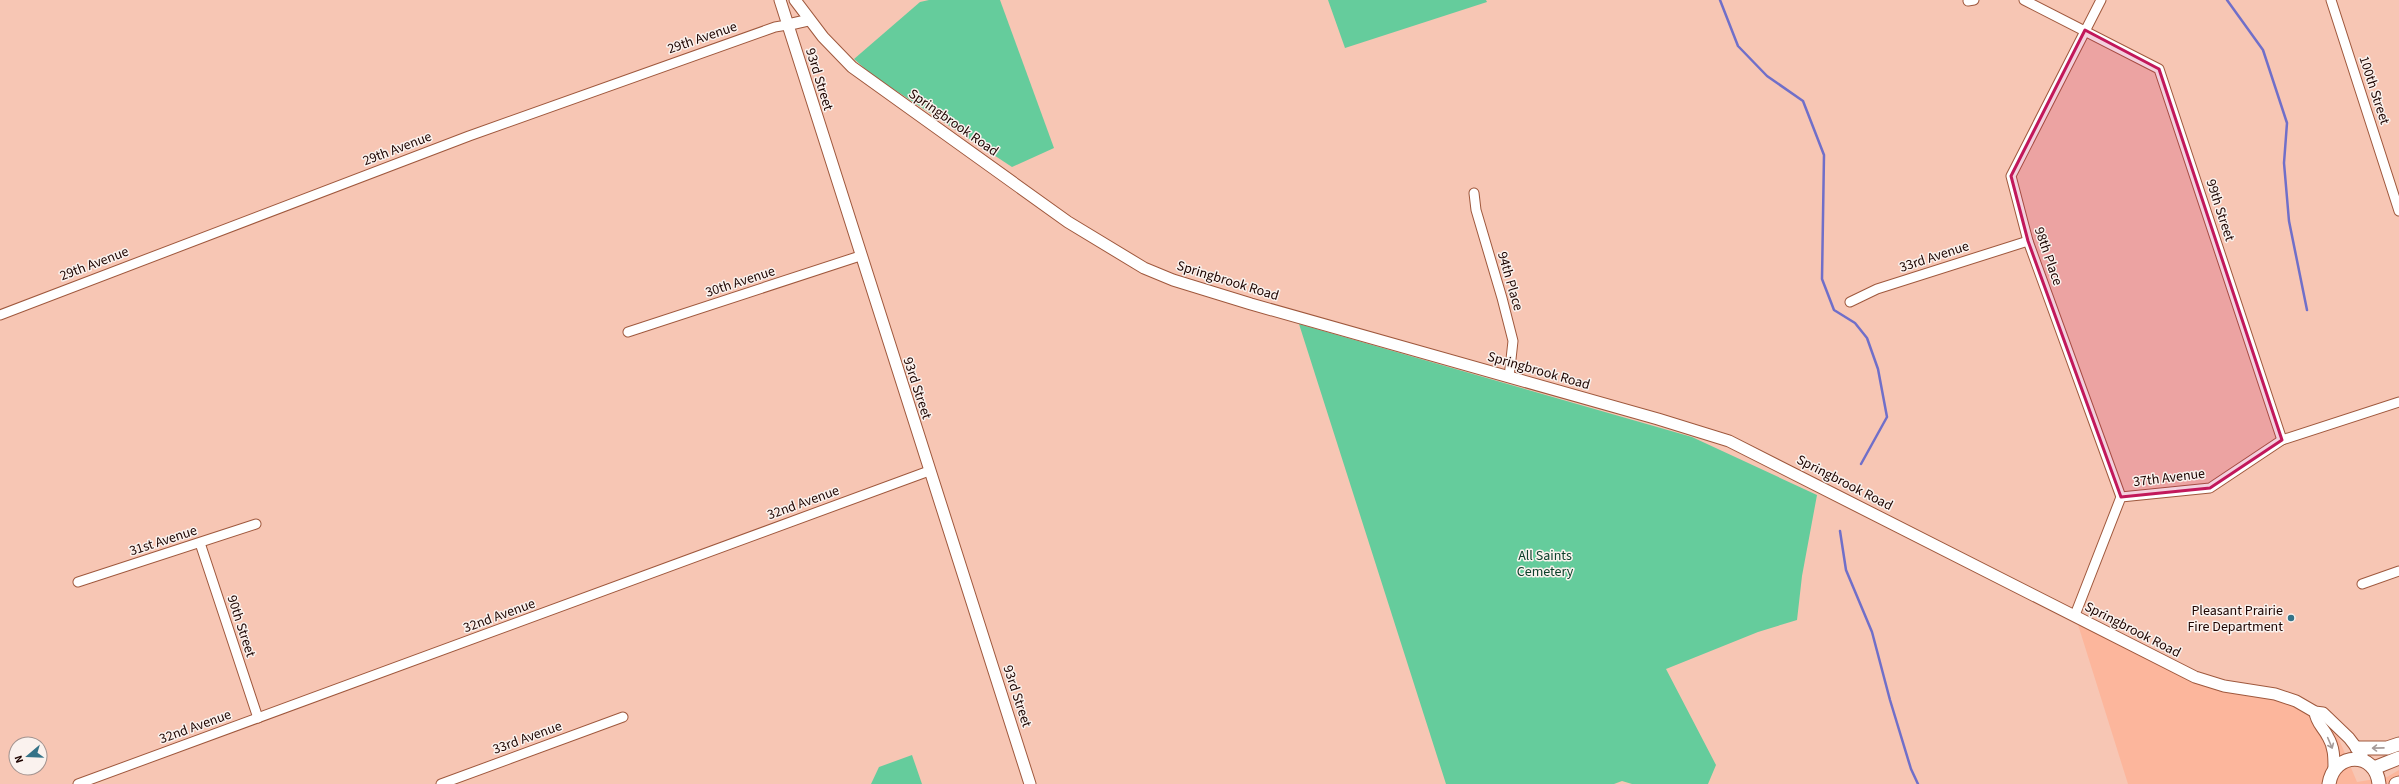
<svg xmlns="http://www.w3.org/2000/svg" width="2399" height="784" font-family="'Source Sans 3',sans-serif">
<rect width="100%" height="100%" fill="#f7c6b4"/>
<path fill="#fcb69c" d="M2075,615l93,49 124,35 33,24 13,14 19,45 30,-5 12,-7v14h-271z"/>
<g fill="#65cc9c">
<path d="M929,0h71l54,148 -42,19 -140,-92 -18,-16 66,-57z"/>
<path d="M1328,0h158l1,2 -142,46z"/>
<path d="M1299,324l393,113 125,58 -15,81 -5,44 -39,12 -92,37 50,96 -8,19h-76l-10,-3 -8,3h-168z"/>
<path d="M912,755l10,29h-51l8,-17z"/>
</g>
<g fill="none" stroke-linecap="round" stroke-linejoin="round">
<g stroke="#706fc9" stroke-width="2.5">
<path d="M1720,0l18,46 29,30 36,25 21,54 -2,124 12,31 21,13 12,15 11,31 9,48 -26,47"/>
<path d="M2227,0l36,50 24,73 -3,40 5,58 18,89"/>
<path d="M1840,531l6,39 26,62 18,68 21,69 7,15"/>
</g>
<g stroke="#9f583d" stroke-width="11">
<g id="minor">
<path d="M2024,0l135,69 123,371"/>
<path d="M2101,0l-90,176 17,65 93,256"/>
<path d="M2331,0l68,211"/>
<path d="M1968,1l6,-1"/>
<path d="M1474,193l2,17 26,88 11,43 -4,36"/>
<path d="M1850,302l27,-13 151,-48"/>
<path d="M0,315l469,-179 306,-109 12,-2"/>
<path d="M628,332l232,-76"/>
<path d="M200,543l58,175"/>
<path d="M78,582l178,-58"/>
<path d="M2362,584l37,-13"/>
<path d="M2075,615l46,-118 89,-9 72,-48 117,-38"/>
<path d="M78,784l851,-313"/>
<path d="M441,784l182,-67"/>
</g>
</g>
<g stroke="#9f583d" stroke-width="13">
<g id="tertiary">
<path d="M780,0l250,784"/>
<path d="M795,0l28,37 29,30 216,155 76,46 29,12 78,24 407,115 71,22 466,236 29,9 51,8 21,7 19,11 8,1 26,25 13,17"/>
<path d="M787,25l22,-5"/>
<path d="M2315,712c1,11 8,15 13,25 6,10 6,20 6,32"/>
</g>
</g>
<g stroke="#9f583d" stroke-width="15">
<g id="secondary">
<path d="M2357,748h30l12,-4"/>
<path d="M2374,768l25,-10"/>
<path d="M2329,784c5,-33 47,-33 50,0"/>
<path d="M2396,784l3,-1"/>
</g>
</g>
<use href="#minor" stroke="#fff" stroke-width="9"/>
<use href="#tertiary" stroke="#fff" stroke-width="11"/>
<use href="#secondary" stroke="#fff" stroke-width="13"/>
</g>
<defs><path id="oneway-shaft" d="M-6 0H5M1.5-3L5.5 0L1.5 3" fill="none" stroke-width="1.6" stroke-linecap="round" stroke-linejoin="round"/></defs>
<g stroke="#a59b99">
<use href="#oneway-shaft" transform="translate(2330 743) rotate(67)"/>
<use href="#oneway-shaft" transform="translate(2378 748) rotate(179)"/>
</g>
<path fill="#c2185b" fill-opacity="0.2" stroke="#c2185b" stroke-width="3" stroke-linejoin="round" d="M2085,30l74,39 123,371 -72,48 -89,9 -93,-256 -17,-65z"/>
<circle fill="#347388" stroke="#faf2ee" stroke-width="1.5" cx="2291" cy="618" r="4"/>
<g text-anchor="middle" stroke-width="3" stroke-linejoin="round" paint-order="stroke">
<g font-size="14" fill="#1d0400" stroke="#faf2ee">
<text transform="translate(702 37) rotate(-19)" y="5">29th Avenue</text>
<text transform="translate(820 79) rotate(73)" y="5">93rd Street</text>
<text transform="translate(2375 90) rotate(72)" y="5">100th Street</text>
<text transform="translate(954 122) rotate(35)" y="5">Springbrook Road</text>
<text transform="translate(397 148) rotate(-21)" y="5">29th Avenue</text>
<text transform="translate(2221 210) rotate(72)" y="5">99th Street</text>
<text transform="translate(1934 256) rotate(-18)" y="5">33rd Avenue</text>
<text transform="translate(2049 256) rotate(71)" y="5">98th Place</text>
<text transform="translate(94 263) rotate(-21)" y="5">29th Avenue</text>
<text transform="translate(1228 280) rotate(17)" y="5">Springbrook Road</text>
<text transform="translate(740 281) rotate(-18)" y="5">30th Avenue</text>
<text transform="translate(1511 281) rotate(74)" y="5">94th Place</text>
<text transform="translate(1539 370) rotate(16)" y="5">Springbrook Road</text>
<text transform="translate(918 388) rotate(72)" y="5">93rd Street</text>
<text transform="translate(2169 477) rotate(-7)" y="5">37th Avenue</text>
<text transform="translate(1845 482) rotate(27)" y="5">Springbrook Road</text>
<text transform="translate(803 502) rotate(-20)" y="5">32nd Avenue</text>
<text transform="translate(163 540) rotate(-18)" y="5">31st Avenue</text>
<text transform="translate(499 615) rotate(-20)" y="5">32nd Avenue</text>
<text transform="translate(242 626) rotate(72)" y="5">90th Street</text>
<text transform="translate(2133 629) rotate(27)" y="5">Springbrook Road</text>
<text transform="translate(1018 696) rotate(72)" y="5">93rd Street</text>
<text transform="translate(195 726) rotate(-20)" y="5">32nd Avenue</text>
<text transform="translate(527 737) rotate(-20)" y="5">33rd Avenue</text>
</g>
<g font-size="14" fill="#0c402b" stroke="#faf2ee">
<text x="1545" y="560">All Saints<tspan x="1545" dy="16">Cemetery</tspan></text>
</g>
<g font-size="14" fill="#1d0400" stroke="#faf2ee" text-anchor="end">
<text x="2283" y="615">Pleasant Prairie<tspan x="2283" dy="16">Fire Department</tspan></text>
</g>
</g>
<g transform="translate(28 756) rotate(251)"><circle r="19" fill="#faf2ee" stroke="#a2938f"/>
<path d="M0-3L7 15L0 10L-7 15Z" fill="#347388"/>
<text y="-6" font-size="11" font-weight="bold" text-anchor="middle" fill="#1d0400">N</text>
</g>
</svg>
